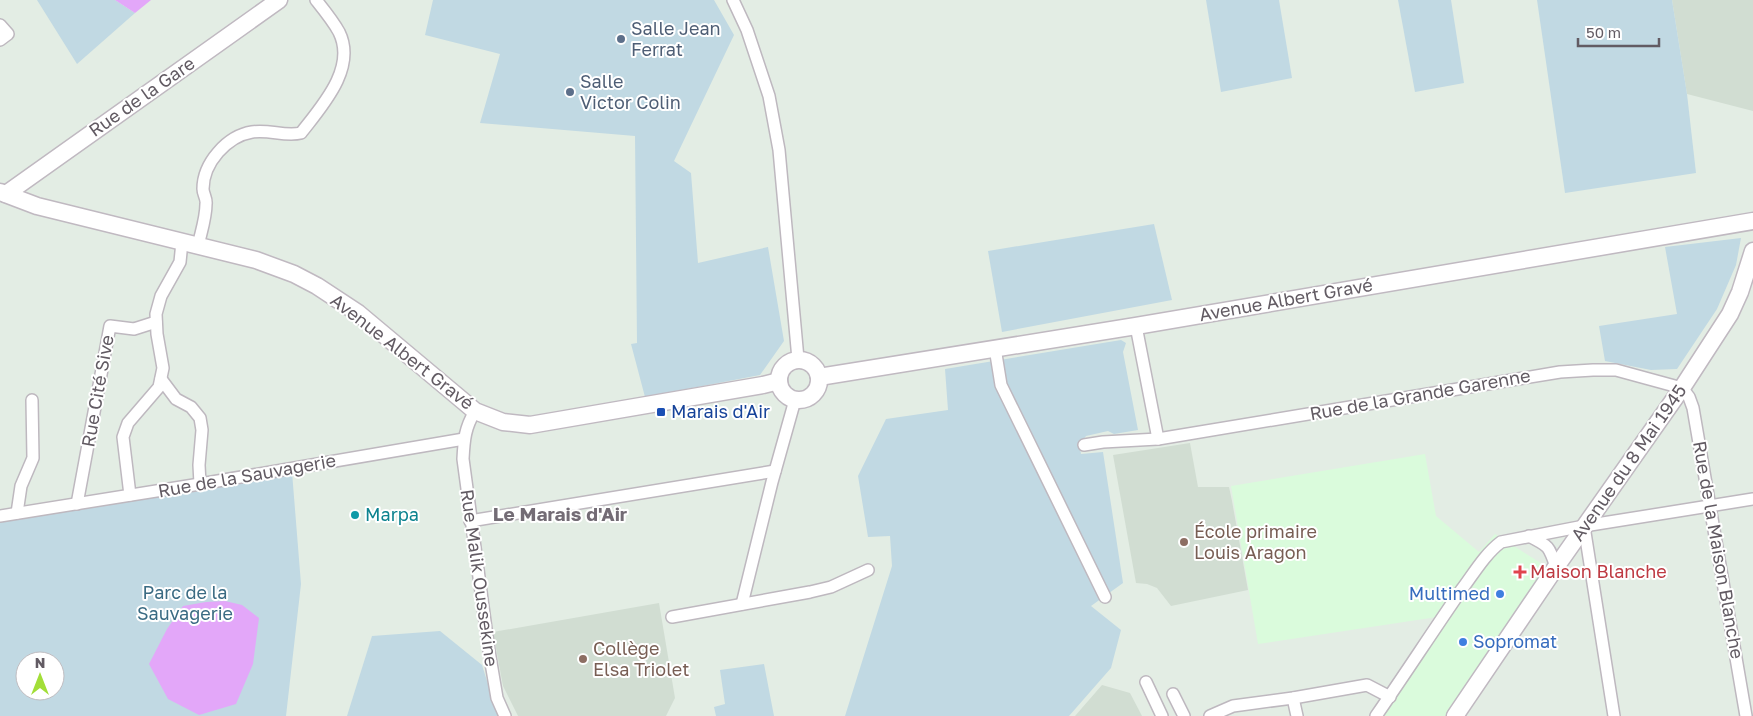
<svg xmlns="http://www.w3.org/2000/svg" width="1753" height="716" font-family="'Golos Text',sans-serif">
<rect width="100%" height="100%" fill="#e3ede4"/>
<path fill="#dafbdc" d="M1425,454l11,62 43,36 16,-18 52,33 -102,149h-76l68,-99 -179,27 -27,-158z"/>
<g fill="#d1ddd2">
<path d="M1672,0h81v111l-66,-17z"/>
<path d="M1190,443l8,44h31l3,14 16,89 -77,16 -14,-18 -10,-4 -11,-1 -23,-128z"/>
<path d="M659,603l16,95 -9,18h-148l-15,-30 -10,-54z"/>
<path d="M1102,685l28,8 12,23h-67z"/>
</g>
<g fill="#c1d9e3" fill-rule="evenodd">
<path d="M37,0h78l20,13 -58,51z"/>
<path d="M433,0h281l20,35 -60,126 17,12 7,90 70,-16 16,94 -24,34 -115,22 -14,-53 6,-1 -2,-207 -155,-13 20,-69 -75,-19z"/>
<path d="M1206,0h73l13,78 -71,14z"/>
<path d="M1398,0h53l13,83 -49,9z"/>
<path d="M1537,0h135l15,94 9,79 -131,20z"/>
<path d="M1154,224l18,76 -170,32 -14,-81z"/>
<path d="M1741,238l-5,27 -19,44 -40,60 -26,1 -46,-9 -6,-35 78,-12 -12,-67z"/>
<path d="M1121,340l5,3 -3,9 15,78 -24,4 -6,-3 -22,5 -3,4 -4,1 2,13 22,-2 20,131 -32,23 30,24 -10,38 -42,48h-224l47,-150 -2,-30 -22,1 -10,-61 28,-57 62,-9 -3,-41z"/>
<path d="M292,472l9,112 -15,132h-286v-199zM25,661h30v30h-30z"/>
<path d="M440,631l42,34 16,51h-151l25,-80z"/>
<path d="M764,664l10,52h-58l-2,-9 11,-3 -5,-34z"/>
</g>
<g fill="#e3a7f9">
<path d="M115,0h36l-16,13z"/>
<path d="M225,601l17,4 17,13 -6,46 -17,40 -37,11 -31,-16 -19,-35 18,-35 16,-23 23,-4z"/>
</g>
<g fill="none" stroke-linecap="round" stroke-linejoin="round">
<g stroke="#beb8bf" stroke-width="14">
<g id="street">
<path d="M733,0l14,30 22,66 10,54 19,209"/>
<path d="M0,25l8,9 -8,6"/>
<path d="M198,246c3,-14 8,-28 8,-42 1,-5 -3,-10 -3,-15 0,-26 24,-53 49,-57 17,-3 33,5 49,1 21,-27 56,-65 38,-101 -6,-11 -15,-22 -23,-32"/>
<path d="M1136,326l22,113"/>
<path d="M995,348l6,37 104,212"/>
<path d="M161,379l15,20 15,8 9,11 2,12 -3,35 1,19"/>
<path d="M475,411c-10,17 -11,28 -12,48l26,192 8,47 8,18"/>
<path d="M1084,445l19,-3 55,-3 402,-67 33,-2h23l66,18 7,9 4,11 53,308"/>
<path d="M130,495l-7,-58 5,-14 31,-36 4,-19 -6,-34 -1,-20 5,-18 19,-34 2,-20"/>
<path d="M77,504l33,-178 24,3 22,-7"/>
<path d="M17,513l4,-27 12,-28 -1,-58"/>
<path d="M0,516l200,-32 264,-45"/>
<path d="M470,521l305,-50"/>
<path d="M1584,526l30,190"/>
<path d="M1529,536c20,10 20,10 27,31"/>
<path d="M742,604l30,-122 23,-82"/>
<path d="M672,617l138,-25 21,-5 37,-17"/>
<path d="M1146,682l16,34"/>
<path d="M1173,694l11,22"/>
<path d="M1293,698l4,18"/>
<path d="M1210,716l23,-10 60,-8 74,-13 23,12"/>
<path d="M1376,716c29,-42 57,-85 86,-127 12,-16 23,-35 39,-47l83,-16 169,-27"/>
</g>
</g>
<g stroke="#c0b9c1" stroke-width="19">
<g id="secondary">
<path d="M0,192l37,14 219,54 38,14 23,12 41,27 117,98 28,11 27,3 233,-40 16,-4"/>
<path d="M6,194l273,-194"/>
<circle cx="799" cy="380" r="20"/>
<path d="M819,377l317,-51 617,-105"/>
<path d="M1455,716l101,-149 126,-179 48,-74 10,-22 13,-41"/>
</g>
</g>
<use href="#street" stroke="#fff" stroke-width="11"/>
<use href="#secondary" stroke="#fff" stroke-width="16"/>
</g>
<g fill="#5c6f8a" stroke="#fff" stroke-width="2">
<circle cx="621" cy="39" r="5"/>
<circle cx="570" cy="92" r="5"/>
</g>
<rect fill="#1a4fb4" stroke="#fff" stroke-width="2" x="656" y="407" width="10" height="10" rx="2.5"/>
<circle fill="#0f9aa8" stroke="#fff" stroke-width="2" cx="355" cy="515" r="5"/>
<g fill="#8d6e63" stroke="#fff" stroke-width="2">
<circle cx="1184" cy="542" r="5"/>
<circle cx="583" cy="659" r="5"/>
</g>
<path fill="#e0444e" stroke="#fff" stroke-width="2" d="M1517.5 564.5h5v5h5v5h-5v5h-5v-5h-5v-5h5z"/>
<g fill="#3f7fe0" stroke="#fff" stroke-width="2">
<circle cx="1500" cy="594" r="5"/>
<circle cx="1463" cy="642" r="5"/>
</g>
<g text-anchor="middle" stroke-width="4" stroke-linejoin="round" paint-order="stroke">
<g font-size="18" fill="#4e5e75" stroke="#fff" text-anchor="start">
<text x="631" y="35">Salle Jean<tspan x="631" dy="21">Ferrat</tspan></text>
<text x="580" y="88">Salle<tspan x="580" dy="21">Victor Colin</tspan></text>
</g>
<g font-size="18" fill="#625b63" stroke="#fff">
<text transform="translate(142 97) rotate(-35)" y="6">Rue de la Gare</text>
<text transform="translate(1286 300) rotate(-10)" y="6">Avenue Albert Gravé</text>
<text transform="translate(402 352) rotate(38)" y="6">Avenue Albert Gravé</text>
<text transform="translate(98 391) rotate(-80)" y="6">Rue Cité Sive</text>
<text transform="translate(1420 395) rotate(-10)" y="6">Rue de la Grande Garenne</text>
<text transform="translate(1629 463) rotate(-55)" y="6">Avenue du 8 Mai 1945</text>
<text transform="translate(247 476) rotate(-10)" y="6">Rue de la Sauvagerie</text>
<text transform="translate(1718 550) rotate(80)" y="6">Rue de la Maison Blanche</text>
<text transform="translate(479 578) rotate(82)" y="6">Rue Malik Oussekine</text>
</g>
<g font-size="18" fill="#164399" stroke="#fff" text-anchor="start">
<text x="671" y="418">Marais d'Air</text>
</g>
<g font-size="18" fill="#0d838f" stroke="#fff" text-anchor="start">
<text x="365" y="521">Marpa</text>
</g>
<g font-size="18" fill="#785e54" stroke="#fff" text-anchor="start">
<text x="1194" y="538">École primaire<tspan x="1194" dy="21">Louis Aragon</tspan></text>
<text x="593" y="655">Collège<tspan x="593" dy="21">Elsa Triolet</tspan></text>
</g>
<g font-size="18" fill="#be3a42" stroke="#fff" text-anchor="start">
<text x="1530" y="578">Maison Blanche</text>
</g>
<g font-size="18" fill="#3a6b83" stroke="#fff">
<text x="185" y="599">Parc de la<tspan x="185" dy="21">Sauvagerie</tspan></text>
</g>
<g font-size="18" fill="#366cbe" stroke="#fff" text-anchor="end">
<text x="1490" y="600">Multimed</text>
<text x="1473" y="648" text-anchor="start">Sopromat</text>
</g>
<g font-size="19" font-weight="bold" fill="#736c75" stroke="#fff">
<text x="560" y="521">Le Marais d'Air</text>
</g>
</g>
<g transform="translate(40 676)"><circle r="24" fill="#ffffff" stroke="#c0bdc1"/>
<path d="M0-4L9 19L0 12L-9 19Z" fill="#a2de38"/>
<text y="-8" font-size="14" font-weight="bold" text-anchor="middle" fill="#625b63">N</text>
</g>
<path d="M1578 38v8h81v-8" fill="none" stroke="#625b63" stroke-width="2.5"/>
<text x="1586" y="38" font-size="15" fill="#625b63" stroke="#ffffff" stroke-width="4" paint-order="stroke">50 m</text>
</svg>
